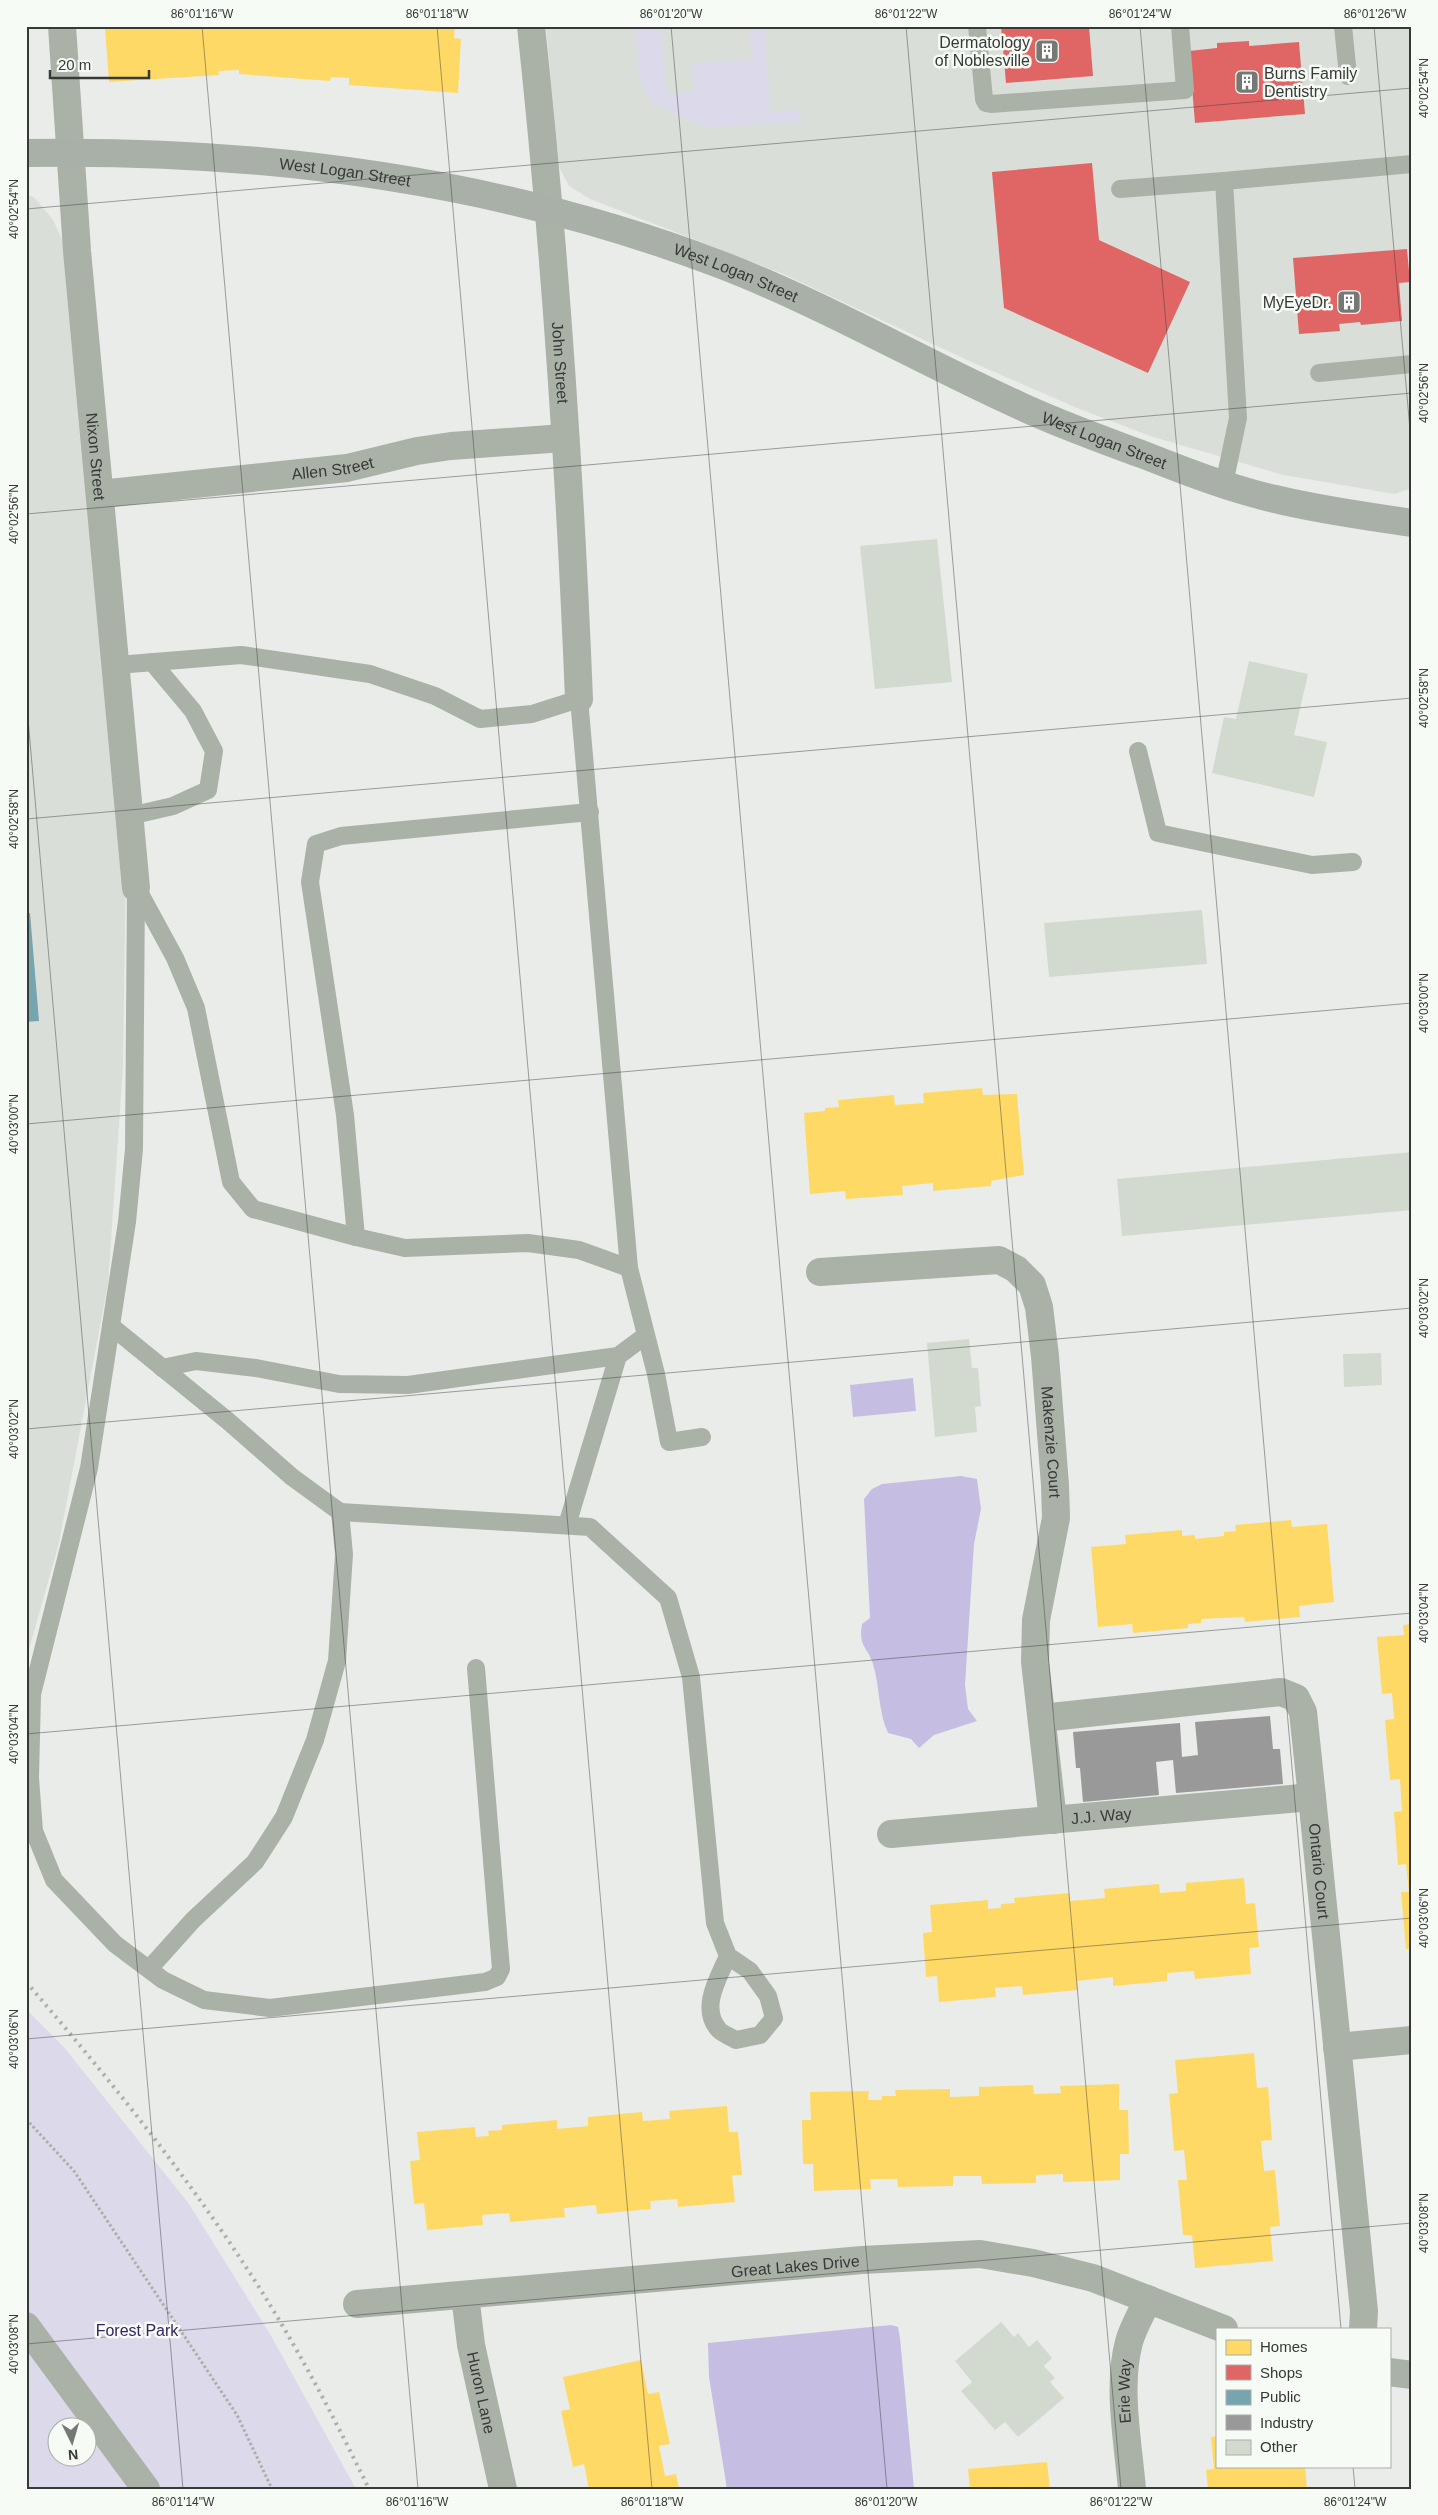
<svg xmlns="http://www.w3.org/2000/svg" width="1438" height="2515" font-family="Helvetica,sans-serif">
<rect width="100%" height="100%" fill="#eaece9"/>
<g fill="#d9dfd8">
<path d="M546,26h866v462l-17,6 -112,-19 -133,-39 -73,-28 -110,-48 -186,-87 -191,-74 -21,-13 -10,-19z"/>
<path d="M26,194l9,4 18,22 15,32 58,608 -3,207 -15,217 -49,259 -33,117z"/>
</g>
<g fill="#dcd9ea" fill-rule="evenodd">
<path d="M635,26h26l6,68 27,-3 -2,-27 60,-5 -3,-33h15l7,86 29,-2 1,12 -93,5 -29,-11 -28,-15 -12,-22z"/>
<path d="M26,2009l37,37 126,158 81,130 86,155h-330zM58,2428h30v30h-30z"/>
</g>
<g fill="#c6bee2">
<path d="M913,1378l3,33 -63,6 -3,-32z"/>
<path d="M961,1476l16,3 4,30 -7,35 -9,141 3,24 9,12 -43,14 -15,13 -8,-9 -23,-6c-10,-22 -8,-46 -15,-69 -5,-17 -15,-17 -11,-40l8,-6 -6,-119 8,-10 10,-5z"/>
<path d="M891,2325l7,2 2,11 14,151h-187l-18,-112 -1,-34z"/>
</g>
<g fill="#ffd966">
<path d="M455,26l-1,12 7,1 -3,54 -109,-8v-7l-18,-1 -1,4 -91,-7v-4l-21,1 1,4 -110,7 -4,-55z"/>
<path d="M982,1088l1,7 34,-1 7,81 -33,6v5l-58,5v-8l-31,3 1,9 -57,4 -1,-8 -35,3 -6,-81 21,-2v-3l14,-1 -1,-7 56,-5 1,10 29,-2 -1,-10z"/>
<path d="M1291,1520l1,7 35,-3 7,78 -35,4 1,11 -55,5 -1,-5 -43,2v4l-13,1v4l-55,5 -1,-9 -34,3 -7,-80 35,-3 -1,-9 57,-5v6l13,-1v4l29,-3v-4l12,-1 -1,-6z"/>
<path d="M1412,1624v324l-6,1 -5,-57h8l-3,-28 -8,1 -4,-53 8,-1 -2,-32 -10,1 -5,-60 9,-1 -2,-26 -10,1 -5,-57 27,-2 -1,-10z"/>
<path d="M1244,1878l2,26 9,-1 4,44 -10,1 2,26 -56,5 -1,-8 -27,2v8l-54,5v-9l-36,4 1,9 -55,5 -1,-9 -27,2 1,9 -57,5 -2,-26 -11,1 -3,-44 9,-1 -2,-27 58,-5v9l13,-1v-4l14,-1 -1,-5 55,-5 1,8 35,-3 -1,-9 55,-5 1,9 26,-2v-8z"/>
<path d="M1254,2053l3,35 11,-1 4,53 -11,1 3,30 11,-1 5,56 -10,1 3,34 -78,7 -3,-33h-9l-5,-55h9l-3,-30 -10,1 -5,-57 9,-1 -3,-33z"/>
<path d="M1119,2084v26h9l1,44h-9v26l-57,2v-8l-27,1v8l-54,1 -1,-8h-28v10l-55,1 -1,-8h-27l1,10 -57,2 -1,-27h-10l-1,-44h9l-1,-28 59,-1 -1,9h14v-4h14l-1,-6 55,-1v8l29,-1v-9l54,-2 1,9 27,-1 -1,-7z"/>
<path d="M727,2106l2,26h9l4,43h-10l3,27 -57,5 -1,-8 -27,2 1,8 -54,5 -1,-9 -32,3 1,9 -55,5 -1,-9 -27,2 1,10 -56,5 -3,-27 -10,1 -4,-43 10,-1 -3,-28 58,-5 1,10 13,-1 -1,-5 14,-1v-5l55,-5v9l31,-3v-9l54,-5 1,9 27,-2 -1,-8z"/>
<path d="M641,2360l7,34 11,-2 11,52 -11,2 6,30 11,-2 3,15h-90l-5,-25 -11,3 -12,-56 9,-2 -7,-32z"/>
<path d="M1217,2436v30h88l2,23h-99l-2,-19 8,-1 -3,-32z"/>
<path d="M1047,2462l3,27h-80l-2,-20z"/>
</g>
<g fill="#e06666">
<path d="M1001,26h88l4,50 -87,7z"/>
<path d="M1249,41v5l50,-4 6,72 -110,9 -6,-72 28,-3v-5z"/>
<path d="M1092,163l7,77 91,42 -42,91 -144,-65 -12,-136z"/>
<path d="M1407,249l3,33 -11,1 3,38 -41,4 -1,-3 -21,2 1,7 -41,3 -6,-76z"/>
</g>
<path fill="#76a5af" d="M30,913l9,108 -13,1v-108z"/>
<path fill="#999" d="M1270,1716l3,33h7l3,35 -107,9 -3,-33 -17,2 3,33 -76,7 -3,-34h-4l-3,-36 107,-9 2,34 16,-2 -3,-33z"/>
<g fill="#d2dad0">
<path d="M937,539l15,143 -77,7 -15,-143z"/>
<path d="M1249,661l59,13 -14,61 33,7 -13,55 -102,-24 12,-56 12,2z"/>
<path d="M1202,910l5,54 -158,13 -5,-54z"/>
<path d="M1412,1152v58l-290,26 -5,-57z"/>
<path d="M969,1339l3,29h6l3,38 -6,1 2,25 -42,5 -8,-94z"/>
<path d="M1381,1353l1,32 -38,2 -1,-33z"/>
<path d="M1001,2322l13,15 4,-4 11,14 8,-7 15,18 -8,8 11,12 -5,4 14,16 -46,39 -13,-15 -10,8 -34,-39 11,-9 -17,-21z"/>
</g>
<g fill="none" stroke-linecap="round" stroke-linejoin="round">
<path stroke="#a9b0a8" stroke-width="3" stroke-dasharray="2.5 2.5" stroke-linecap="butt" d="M26,2119l48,52 163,244 35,74"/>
<g stroke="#aab2a8" stroke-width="18">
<path d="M977,26l7,73 2,4 5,1 194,-14 -5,-64"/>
<path d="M1343,26l5,50"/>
<path d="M1120,189l104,-8"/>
<path d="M1319,373l93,-9"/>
<path d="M1224,484l14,-66 -14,-237 188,-17"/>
<path d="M117,665l124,-10 129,19 65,22 45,23 52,-5 47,-15 50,569 27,106 13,68 33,-5"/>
<path d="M1138,751l20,82 154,32 41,-3"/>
<path d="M590,812l-249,24 -25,8 -6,38 35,233 11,122 49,11 123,-5 51,7 50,18"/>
<path d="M130,816l43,-10 35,-16 6,-39 -21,-40 -41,-49"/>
<path d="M136,888l-2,261 -7,73 -38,246 -57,226 -2,84 4,53 20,49 61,64 48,36 41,20 66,8 215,-26 12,-5 4,-8 -25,-301"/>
<path d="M138,890l37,68 21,50 35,174 22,27 103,28"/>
<path d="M111,1326l117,95 64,56 48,35 4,42 -7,107 -22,79 -31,77 -29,45 -62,58 -44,49"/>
<path d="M162,1368l34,-7 60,7 83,16 69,1 210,-29 27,-20"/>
<path d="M340,1512l250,15 78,71 23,79 24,246 13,33 22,15 18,25 6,22 -14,17 -24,5c-5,-3 -13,-6 -17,-10 -20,-22 0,-53 9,-74"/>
<path d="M567,1525l51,-169"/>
</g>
<g stroke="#aab2a8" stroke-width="28">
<path id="s1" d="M62,26l15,225 59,637"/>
<path id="s2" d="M531,26c24,224 39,449 48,673"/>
<path id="s3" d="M100,494l247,-26 70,-17 34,-5 113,-8"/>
<path id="s4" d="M820,1272l179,-12 17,9 16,16 7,22 6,49 10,129 1,33 -20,102 -1,42 18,158"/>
<path id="s5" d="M1042,1718l239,-26 15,6 7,14 9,85 52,514 -1,18"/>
<path id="s6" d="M891,1834l421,-37"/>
<path d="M1337,2047l75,-7"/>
<path id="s7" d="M465,2295l6,50 32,144"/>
<path id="s8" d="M357,2304l505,-44 118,-6 53,9 60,15 131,51"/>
<path d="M26,2326l120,163"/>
<path d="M1389,2372l23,3"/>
<path id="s9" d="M1132,2489c-4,-46 -15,-103 -3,-147 4,-15 13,-29 19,-43"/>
</g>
<path stroke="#a9b0a8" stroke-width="28" id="s10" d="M26,153c235,-4 473,27 693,111 102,39 198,95 297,140 42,20 85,35 128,51 43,17 87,34 131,44 45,11 91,17 137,24"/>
<path stroke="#abb0aa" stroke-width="4" stroke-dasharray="2.5 5" stroke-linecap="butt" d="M26,1982c77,89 151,181 216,279 48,72 89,150 127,228"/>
</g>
<path fill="none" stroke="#373937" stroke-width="1" stroke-opacity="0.45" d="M202,26l216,2463M437,26l215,2463M671,26l216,2463M906,26l215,2463M1140,26l201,2303M1374,26l38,426M26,209l1386,-121M26,514l1386,-121M26,696l157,1793M26,819l1386,-121M26,1124l1386,-121M26,1429l1386,-121M26,1734l1386,-121M26,2039l1386,-121M26,2344l1386,-121M1353,2466l2,23"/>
<defs>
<g id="building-square" transform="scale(1.25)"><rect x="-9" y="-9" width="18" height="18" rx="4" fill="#767875" stroke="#f6fbf5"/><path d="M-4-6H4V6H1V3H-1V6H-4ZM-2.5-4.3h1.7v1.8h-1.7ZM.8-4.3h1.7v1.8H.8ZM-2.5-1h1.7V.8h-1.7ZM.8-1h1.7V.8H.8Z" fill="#fff"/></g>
</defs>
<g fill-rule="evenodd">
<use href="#building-square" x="1047" y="51"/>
<use href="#building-square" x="1247" y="82"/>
<use href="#building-square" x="1349" y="302"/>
</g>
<g text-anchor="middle" stroke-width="5" stroke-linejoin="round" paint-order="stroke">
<g font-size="16" fill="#373937" stroke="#f6fbf5" text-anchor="end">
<text x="1030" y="48">Dermatology<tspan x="1030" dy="18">of Noblesville</tspan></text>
<text x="1264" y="79" text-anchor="start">Burns Family<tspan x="1264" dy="18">Dentistry</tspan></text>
<text x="1332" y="308">MyEyeDr.</text>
</g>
<g font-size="16" fill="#373937" stroke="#f6fbf5">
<text dy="6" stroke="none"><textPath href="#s10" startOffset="320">West Logan Street</textPath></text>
<text dy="6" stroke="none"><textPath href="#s10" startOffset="725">West Logan Street</textPath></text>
<text dy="6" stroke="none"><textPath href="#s2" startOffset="338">John Street</textPath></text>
<text dy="6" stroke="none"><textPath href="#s10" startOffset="1130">West Logan Street</textPath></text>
<text dy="6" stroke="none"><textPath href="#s1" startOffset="432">Nixon Street</textPath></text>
<text dy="6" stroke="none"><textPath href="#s3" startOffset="234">Allen Street</textPath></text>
<text dy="6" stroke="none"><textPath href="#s4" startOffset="380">Makenzie Court</textPath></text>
<text dy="6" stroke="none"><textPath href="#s6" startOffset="211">J.J. Way</textPath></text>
<text dy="6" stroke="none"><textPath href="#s5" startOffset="432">Ontario Court</textPath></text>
<text dy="6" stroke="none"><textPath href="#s8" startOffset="440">Great Lakes Drive</textPath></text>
<text dy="6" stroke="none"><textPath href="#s9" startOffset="98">Erie Way</textPath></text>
<text dy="6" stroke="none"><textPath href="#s7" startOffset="99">Huron Lane</textPath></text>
</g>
<g font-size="16" fill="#382360" stroke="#f6fbf5">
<text x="137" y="2336">Forest Park</text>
</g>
</g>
<rect width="1438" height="2515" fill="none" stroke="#f6fbf5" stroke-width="55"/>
<rect x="1216" y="2328" width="175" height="140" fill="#f6fbf5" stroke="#aaada9"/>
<rect x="1226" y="2340" width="25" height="15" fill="#ffd966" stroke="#aaada9"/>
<text x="1260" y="2352" font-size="15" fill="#373937">Homes</text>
<rect x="1226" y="2365" width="25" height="15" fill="#e06666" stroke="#aaada9"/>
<text x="1260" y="2378" font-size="15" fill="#373937">Shops</text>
<rect x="1226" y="2390" width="25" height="15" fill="#76a5af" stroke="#aaada9"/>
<text x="1260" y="2402" font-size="15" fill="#373937">Public</text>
<rect x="1226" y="2415" width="25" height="15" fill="#999999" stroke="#aaada9"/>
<text x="1260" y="2428" font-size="15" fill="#373937">Industry</text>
<rect x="1226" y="2440" width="25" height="15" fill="#d2dad0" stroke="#aaada9"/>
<text x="1260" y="2452" font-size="15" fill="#373937">Other</text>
<g transform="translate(72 2442) rotate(175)"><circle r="24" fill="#f6fbf5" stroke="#aaada9"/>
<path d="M0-4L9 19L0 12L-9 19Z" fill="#767875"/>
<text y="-8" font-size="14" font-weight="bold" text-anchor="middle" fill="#373937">N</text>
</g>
<path d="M50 70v8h99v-8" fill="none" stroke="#373937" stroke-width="2.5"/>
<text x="58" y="70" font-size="15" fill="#373937" stroke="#f6fbf5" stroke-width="4" paint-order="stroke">20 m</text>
<rect x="28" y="28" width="1382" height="2460" fill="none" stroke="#373937" stroke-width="2"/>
<g font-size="12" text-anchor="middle" fill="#373937">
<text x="202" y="18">86°01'16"W</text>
<text x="437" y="18">86°01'18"W</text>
<text x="671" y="18">86°01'20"W</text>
<text x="906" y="18">86°01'22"W</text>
<text x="1140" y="18">86°01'24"W</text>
<text x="1375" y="18">86°01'26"W</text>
<text transform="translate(1424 88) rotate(-90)" y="4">40°02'54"N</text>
<text transform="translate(14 209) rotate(-90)" y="4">40°02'54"N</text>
<text transform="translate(1424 393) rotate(-90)" y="4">40°02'56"N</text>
<text transform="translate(14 514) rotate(-90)" y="4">40°02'56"N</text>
<text transform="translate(1424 698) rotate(-90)" y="4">40°02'58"N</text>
<text transform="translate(14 819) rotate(-90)" y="4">40°02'58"N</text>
<text transform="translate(1424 1003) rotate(-90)" y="4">40°03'00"N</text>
<text transform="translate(14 1124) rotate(-90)" y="4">40°03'00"N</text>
<text transform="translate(1424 1308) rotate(-90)" y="4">40°03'02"N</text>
<text transform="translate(14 1429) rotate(-90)" y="4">40°03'02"N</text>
<text transform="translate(1424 1613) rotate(-90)" y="4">40°03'04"N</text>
<text transform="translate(14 1734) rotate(-90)" y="4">40°03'04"N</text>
<text transform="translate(1424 1918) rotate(-90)" y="4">40°03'06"N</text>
<text transform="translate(14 2039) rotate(-90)" y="4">40°03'06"N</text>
<text transform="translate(1424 2223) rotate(-90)" y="4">40°03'08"N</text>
<text transform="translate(14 2344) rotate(-90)" y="4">40°03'08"N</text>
<text x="183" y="2506">86°01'14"W</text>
<text x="417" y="2506">86°01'16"W</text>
<text x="652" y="2506">86°01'18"W</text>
<text x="886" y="2506">86°01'20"W</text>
<text x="1121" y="2506">86°01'22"W</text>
<text x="1355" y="2506">86°01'24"W</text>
</g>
</svg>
